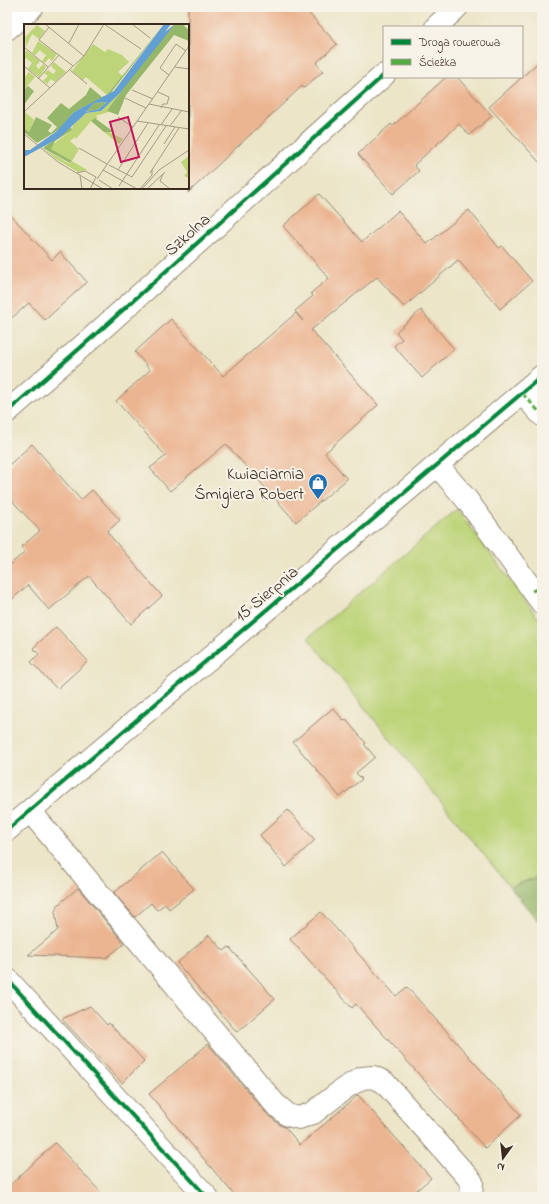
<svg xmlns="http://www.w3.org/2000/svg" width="549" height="1204" font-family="'Indie Flower',sans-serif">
<rect width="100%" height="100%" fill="#f7f3e8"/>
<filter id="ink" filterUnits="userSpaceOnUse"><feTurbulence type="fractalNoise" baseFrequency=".025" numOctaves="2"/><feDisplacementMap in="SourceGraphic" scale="8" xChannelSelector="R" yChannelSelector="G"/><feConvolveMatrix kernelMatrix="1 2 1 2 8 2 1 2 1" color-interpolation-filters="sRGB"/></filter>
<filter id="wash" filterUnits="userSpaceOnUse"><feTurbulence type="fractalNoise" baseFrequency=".012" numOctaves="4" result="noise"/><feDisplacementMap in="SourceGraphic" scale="16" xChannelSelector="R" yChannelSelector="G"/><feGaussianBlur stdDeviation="0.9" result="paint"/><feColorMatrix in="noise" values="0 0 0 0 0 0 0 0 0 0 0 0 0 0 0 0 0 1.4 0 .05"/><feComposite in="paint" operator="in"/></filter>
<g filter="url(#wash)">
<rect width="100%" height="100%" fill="#ece5c8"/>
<path fill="#bdd479" stroke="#7c7f4c" d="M457,509l85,114v252l-32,12 -202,-249z"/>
<path fill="#96b669" stroke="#687044" d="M542,875v51l-32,-39z"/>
<g id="blocks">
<g fill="#ecb592">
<path d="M188,7h115l34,37 -21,19 7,8 -19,17 -2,-2 -114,107z"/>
<path d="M542,59v106l-53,-58z"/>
<path d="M446,77h11l35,39 -23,19 -10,-11 -45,41 5,6 -26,23 -35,-40 33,-30 2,2z"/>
<path d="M319,194l43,48 36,-31 29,33 42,-34 30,38 3,-2 30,35 -32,28 -42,-49 -54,47 -27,-30 -66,53 67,75 -53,48 22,26 -51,43 -70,-78 -56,47 -20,-23 16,-12 -50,-55 34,-31 -15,-18 36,-33 52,57 73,-63 7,8 -8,-10 18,-15 -2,-3 18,-15 -46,-52z"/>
<path d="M7,211l45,49 8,-8 27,30 -42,38 -16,-17 -22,19z"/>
<path d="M421,310l33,39 -32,29 -28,-32 8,-7 -6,-7z"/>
<path d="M32,444l49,56 11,-10 28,30 -13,12 55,64 -31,28 -42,-48 -40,34 -21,-25 -21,19v-37l18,-15 -4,-5 19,-16 -33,-36v-28z"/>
<path d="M56,627l32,34 -31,28 -26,-27 8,-8 -6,-6z"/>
<path d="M333,708l11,13 2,-1 20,23 -2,1 11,13 -19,16 6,6 -22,18 -47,-55z"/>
<path d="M288,810l27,30 -29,27 -26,-32z"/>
<path d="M162,852l32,37 -25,20 -4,-5 -8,6 -6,-7 -16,14 -21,-24z"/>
<path d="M78,888l45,54v3l-17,13 -78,-3 30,-25 -3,-19 3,-6z"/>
<path d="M321,912l75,84 11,-9 114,128 -36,33 -129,-144 -4,4 -62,-69z"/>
<path d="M209,935l15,16 5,-4 46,52 -38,33 -60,-69z"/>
<path d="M90,1006l17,19 2,-2 35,38 -22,22 -60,-64z"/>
<path d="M208,1044l57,68 15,13 5,2 15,18 58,-50 73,83 -22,19h-173l-87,-103z"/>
<path d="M55,1143l50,54h-98v-9z"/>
</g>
</g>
</g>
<g filter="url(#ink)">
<use href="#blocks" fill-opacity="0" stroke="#948873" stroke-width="1"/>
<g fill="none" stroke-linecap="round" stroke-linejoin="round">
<g stroke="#948873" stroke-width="24">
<g id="minor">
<path d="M436,27l21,-20"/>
<path d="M7,29l25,-22"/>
<path d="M522,393l20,22"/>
<path d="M7,412l88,-77 289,-260"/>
<path d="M437,465l30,35 75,103"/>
<path d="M30,811l245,293 13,11 11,3 14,-5 32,-25 17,-10 11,-1 11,5 88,100 -1,15"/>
<path d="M7,830l535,-454"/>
<path d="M7,979l200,218"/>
</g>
</g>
<use href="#minor" stroke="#fff" stroke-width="22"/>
<g stroke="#55ab43" stroke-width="3" stroke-dasharray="6 3" stroke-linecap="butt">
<path d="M522,393l20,22"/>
<path d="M532,591l10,-4"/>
</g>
<g stroke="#f7f3e8" stroke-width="6">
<g id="cycleway">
<path d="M7,412l88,-77 289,-260"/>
<path d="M7,830l535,-454"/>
<path d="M7,979l200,218"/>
</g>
</g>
<use href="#cycleway" stroke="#00873e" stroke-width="4"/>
</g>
</g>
<defs>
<g id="shop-pin" transform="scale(1)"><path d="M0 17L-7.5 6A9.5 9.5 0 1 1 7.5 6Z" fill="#1f6fb2" stroke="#f7f3e8"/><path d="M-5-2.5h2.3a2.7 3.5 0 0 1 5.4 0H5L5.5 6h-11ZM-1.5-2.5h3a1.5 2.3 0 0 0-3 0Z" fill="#fff"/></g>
</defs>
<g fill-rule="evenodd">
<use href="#shop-pin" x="318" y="483"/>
</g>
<g text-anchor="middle" stroke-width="4" stroke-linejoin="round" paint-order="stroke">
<g font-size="17" fill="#3b2a1e" stroke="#f7f3e8">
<text transform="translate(187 234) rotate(-42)" y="6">Szkolna</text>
<text transform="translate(266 593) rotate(-40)" y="6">15 Sierpnia</text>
</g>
<g font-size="17" fill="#3b2a1e" stroke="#f7f3e8" text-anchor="end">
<text x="304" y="479">Kwiaciarnia<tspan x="304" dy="20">Śmigiera Robert</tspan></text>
</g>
</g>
<g transform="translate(24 24)">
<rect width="165" height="165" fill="#ece5c8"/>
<path d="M13,1l8,6 -6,8 -7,-5 -6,13 -1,-10zM14,17l19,13 -5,7 -3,-3 -4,5 -3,-2 4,-6 -3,-2 -3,-3 -5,5 -3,-2zM69,20l12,8 3,-3 14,6 7,7 -11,10 5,4 -16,19 -21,-18 -3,3 -11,-9zM2,26l14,11 -4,5 3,3 4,-5 3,3 -7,10 -11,-8 4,-6 -6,-5 -2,2zM30,38l12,10 -11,10 -4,-3 -4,5 -4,-3 5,-5 -4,-3 4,-3 5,4 3,-3 -5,-5zM5,48l6,5 -11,13v-12zM95,70l-11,18 -12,4 2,2 -7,3 -15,18 -1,-2 -5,4 9,8 -7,12 25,15 -10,-6 -9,2 -22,-13 -12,-10 26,15 2,-3 -21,-12 1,-4 20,-15 1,-5 13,-12 15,-2zM1,88l9,8 -5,12 -5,-4zM83,107l16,8 -4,5 -15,-12zM165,132v22l-5,-2 3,-4 -6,-10z" fill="#bdd479"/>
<path d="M140,0l-54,70 -36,18 -14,17 -23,14 -13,-11v-4l5,4 7,-15 16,8 -4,6 3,2 6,-6 -10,-9 14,-15 8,6 17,-14 4,-8 12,10 5,-2zM151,0h11l-2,2 5,4v11l-15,-6 -48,60 -8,20 -11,-4 33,-46zM4,62l6,5 -10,14v-15zM83,78l-8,7 -13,3 8,-9zM71,94l1,1 18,13h-10l-13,-11zM47,103l1,3 -17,11 -4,8 21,12 -2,2 -27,-15z" fill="#96b669"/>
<path d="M140,0h7l-6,8 10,-8 -56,70 -18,17 -15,2 -27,25 -35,19v-7h6l27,-19 17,-19 40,-21zM83,78l-8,7 -13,3 8,-9z" fill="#629fd3" fill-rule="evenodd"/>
<path fill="none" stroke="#a59a84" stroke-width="1" d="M21,0l39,32M80,0l37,25M108,0l18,14M25,3l-10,13 34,26M45,19l10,-19M0,23l24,20M0,42l26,22M151,43l14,2M46,46l17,14M145,51l-9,-7 16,-24 10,7M14,55l21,-24M108,66l21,9M134,68l11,5 -2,7h-4l-2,4M101,74l21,10M125,80l40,8M0,88l60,-56 20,-32M94,93l15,10M113,97l52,8M137,101l11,-16M146,102l12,-16M0,110l34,28 45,27M140,120l11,-17M55,124l28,16M85,141l23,12 34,-51M79,146l34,19M94,146l30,-47M53,149l8,-2 11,6 -6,12M126,149l29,-45M139,150l-3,7 10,8M56,151l2,14M73,155l92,-133M75,156l14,9M95,162l40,-61M116,165l12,-14v-5M118,165l17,-19 30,-20M123,165l18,-17"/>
<path fill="#c2185b" fill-opacity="0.15" stroke="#c2185b" stroke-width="2" d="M104,93l11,40 -18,5 -11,-40z"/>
<rect width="165" height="165" fill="none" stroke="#3b2a1e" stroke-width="2"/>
</g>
<rect width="549" height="1204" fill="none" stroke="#f7f3e8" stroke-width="24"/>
<rect x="383" y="26" width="140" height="52" fill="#f7f3e8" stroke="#aca397"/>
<rect x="391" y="39" width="20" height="6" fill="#00873e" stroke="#aca397"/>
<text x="419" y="46" font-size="12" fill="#3b2a1e">Droga rowerowa</text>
<rect x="391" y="59" width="20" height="6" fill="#55ab43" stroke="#aca397"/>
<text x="419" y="66" font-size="12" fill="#3b2a1e">Ścieżka</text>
<g transform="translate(503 1158) rotate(195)" stroke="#f7f3e8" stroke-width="3" paint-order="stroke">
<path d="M0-3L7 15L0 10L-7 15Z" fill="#3b2a1e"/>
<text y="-6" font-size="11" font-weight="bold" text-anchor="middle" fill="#3b2a1e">N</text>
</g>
</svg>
